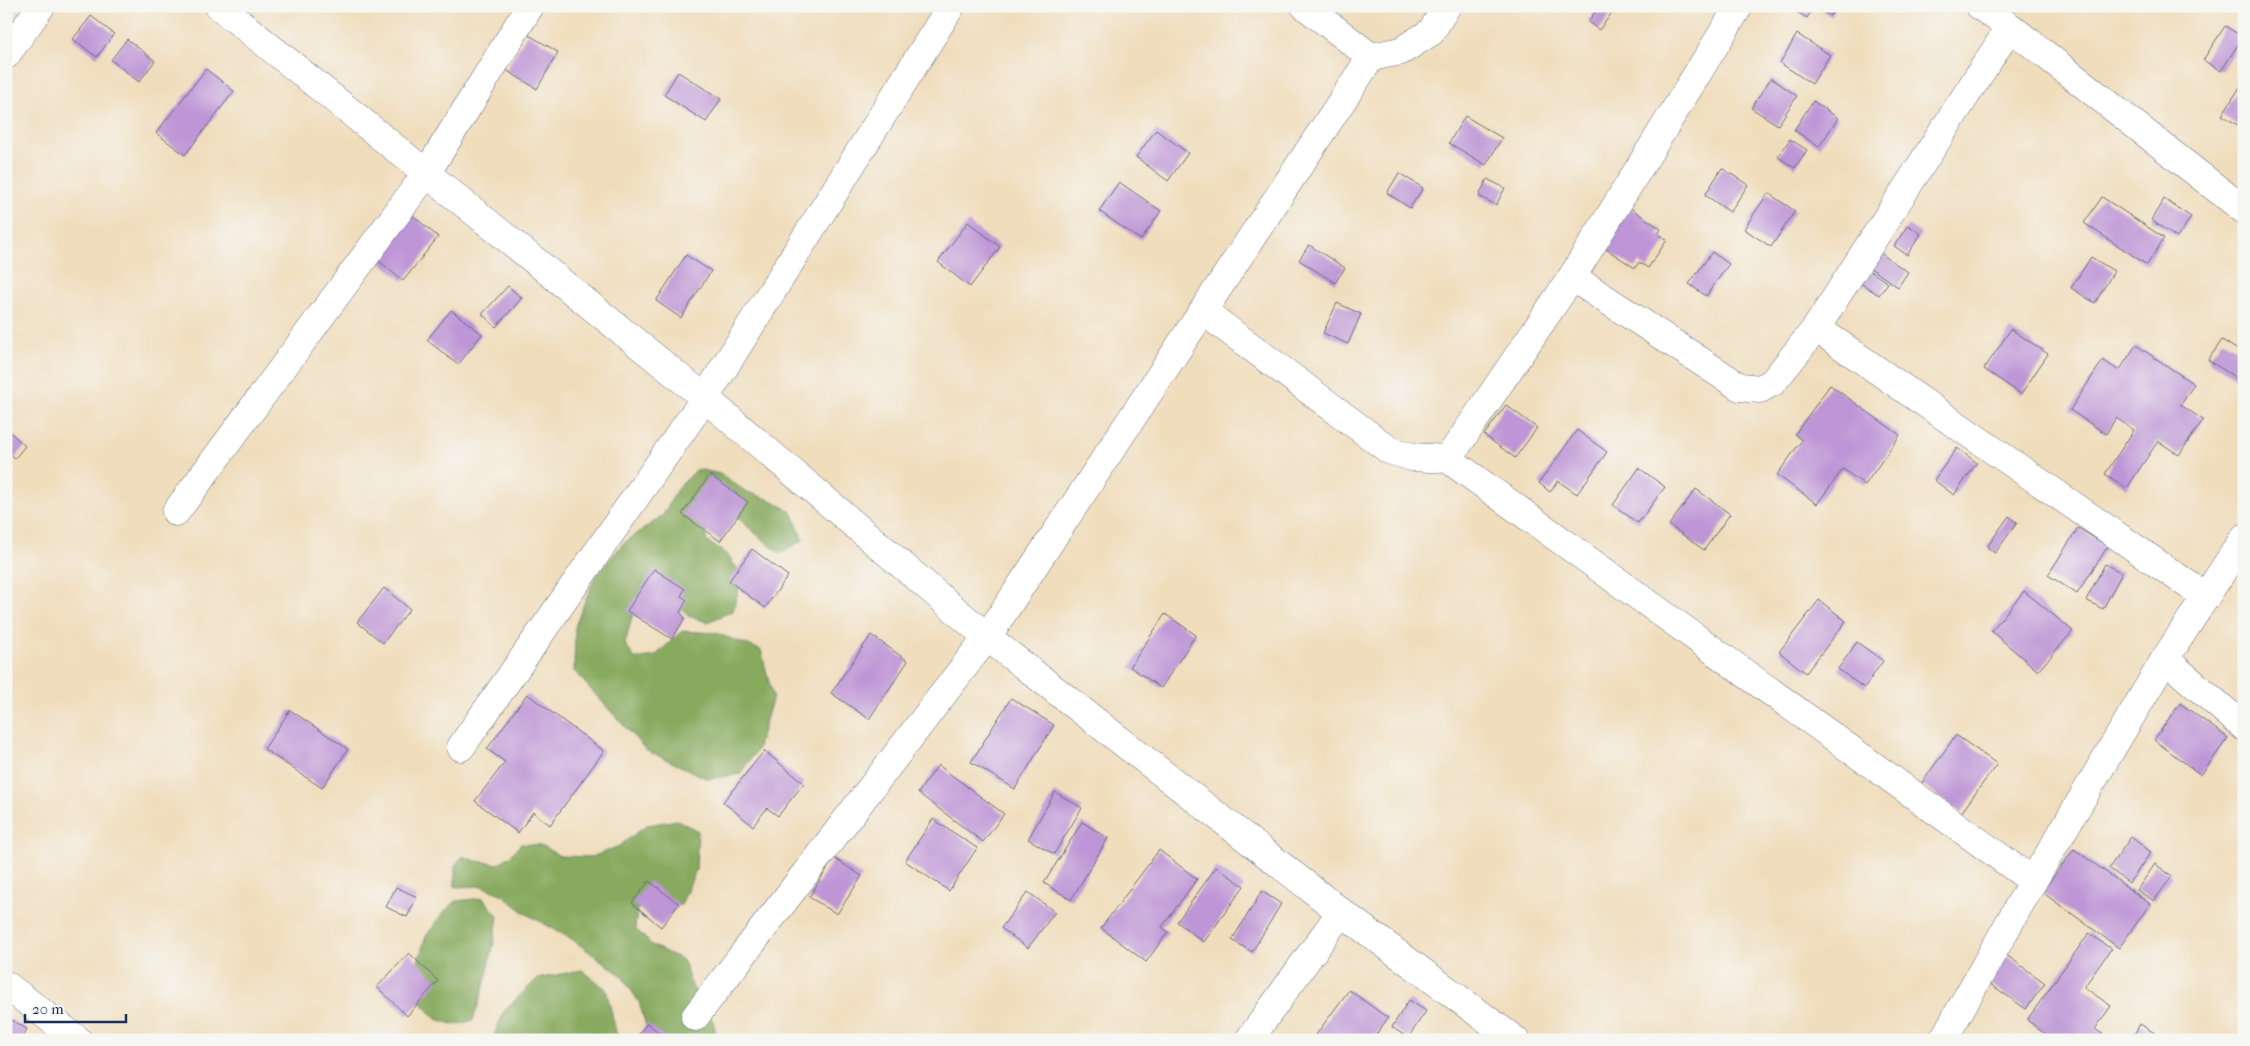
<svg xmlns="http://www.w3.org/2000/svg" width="2250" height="1046" font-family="'IM FELL French Canon',serif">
<rect width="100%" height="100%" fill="#f6f6f2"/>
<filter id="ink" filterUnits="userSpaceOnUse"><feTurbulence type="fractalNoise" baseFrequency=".02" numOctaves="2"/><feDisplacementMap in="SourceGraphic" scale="10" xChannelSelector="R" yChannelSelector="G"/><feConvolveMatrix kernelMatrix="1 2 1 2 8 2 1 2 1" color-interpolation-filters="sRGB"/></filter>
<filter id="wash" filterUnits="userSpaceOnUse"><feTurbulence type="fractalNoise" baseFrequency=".0096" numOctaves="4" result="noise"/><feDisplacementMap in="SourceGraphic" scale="20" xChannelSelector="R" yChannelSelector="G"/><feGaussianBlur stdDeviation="1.12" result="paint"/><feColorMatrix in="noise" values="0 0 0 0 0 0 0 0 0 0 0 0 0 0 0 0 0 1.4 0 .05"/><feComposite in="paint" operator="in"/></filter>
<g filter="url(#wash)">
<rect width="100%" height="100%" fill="#f0ddbc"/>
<g fill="#88aa5e" stroke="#526c5e">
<path d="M697,469l24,5 24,17 28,10 19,11 11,28 -23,13c-21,-15 -38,-33 -59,-49l-15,10v27l21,13 15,22 -9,35 -25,11 -20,-6 -18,-20 -37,17 -8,31 10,15 20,-3 27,-25 34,2 45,17 12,47 -16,53 -17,24 -32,5 -62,-29 -72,-79 1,-45 20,-49 28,-33 40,-29 14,-26z"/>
<path d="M677,820l21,11 -2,39 -15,35 -24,2 -19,-2 -3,23 18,18 30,14c3,8 5,18 9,26 8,17 28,34 22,54h-64l-11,-38 -18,-27 -48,-35 -48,-27 -22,-18 -21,-9 -27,1v-22l8,-9 13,5 22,3 12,-8 11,-12 20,1 19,11 32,1 27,-11 28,-21z"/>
<path d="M483,898l15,18c-5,36 -12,69 -25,104l-17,5 -20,-6 -17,-19 -3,-32 10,-32 17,-23 13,-12z"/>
<path d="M582,970l24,19 12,51h-126l12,-29 33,-32z"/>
</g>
<g id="blocks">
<g fill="#be95d6">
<path d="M1599,6h10l5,4 -15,20 -11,-8z"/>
<path d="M1796,6h18l-7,12 -13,-8z"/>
<path d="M1816,6h21l-7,10z"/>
<path d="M91,16l23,18 -17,23 -24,-18z"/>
<path d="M2225,26l18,11 -22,34 -18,-11z"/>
<path d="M527,34l31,18 -21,37 -31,-19z"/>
<path d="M1797,34l33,21 -18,29 -32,-21z"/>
<path d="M127,39l28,22 -16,21 -28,-22z"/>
<path d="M206,69l28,22 -49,64 -29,-22z"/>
<path d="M678,72l43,27 -15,23 -42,-27z"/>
<path d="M1771,78l26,18 -19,29 -27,-17z"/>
<path d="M2244,81v48l-22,-14z"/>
<path d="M1813,101l25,17 -19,29 -25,-17z"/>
<path d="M1465,116l37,22 -16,27 -37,-22z"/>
<path d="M1156,130l32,23 -20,28 -32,-24z"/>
<path d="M1790,139l17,11 -12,18 -17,-11z"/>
<path d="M1722,168l26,17 -18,27 -25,-17z"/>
<path d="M1399,173l24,15 -13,20 -23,-15z"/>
<path d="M1487,179l18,9 -9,17 -17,-9z"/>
<path d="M1119,182l42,29 -20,29 -42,-29z"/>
<path d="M1768,193l27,18 -24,36 -27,-18z"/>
<path d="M2102,197l62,41 -17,27 -63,-42z"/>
<path d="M2164,199l27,18 -14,21 -26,-18z"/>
<path d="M1629,207l32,22 -3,5 9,6 -19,28 -9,-6 -4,6 -32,-21z"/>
<path d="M410,213l28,24 -35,44 -29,-24z"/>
<path d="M968,222l32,25 -30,40 -32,-25z"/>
<path d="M1908,225l13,9 -14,21 -13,-9z"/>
<path d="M1309,245l36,23 -10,15 -36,-23z"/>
<path d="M1877,251l31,21 -10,15 -31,-21z"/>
<path d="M1712,252l17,12 -23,32 -17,-12z"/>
<path d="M686,255l25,16 -30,47 -25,-17z"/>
<path d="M2091,257l23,14 -19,32 -24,-15z"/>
<path d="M1862,266l26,17 -9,12 -25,-16z"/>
<path d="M508,286l14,12 -26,29 -14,-13z"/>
<path d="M1337,303l24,11 -13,30 -25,-11z"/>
<path d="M451,310l31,24 -24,31 -31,-25z"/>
<path d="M2011,329l37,25 -27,40 -37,-25z"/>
<path d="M2222,340l22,14v29l-36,-23z"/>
<path d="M2136,345l58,39 -13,21 22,15 -24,35 -21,-14 -31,47 -22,-14 29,-44 -18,-12 -10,16 -36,-24 33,-50 16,11z"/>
<path d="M1830,385l70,50 -35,50 -22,-16 -26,35 -40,-29 25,-35 -7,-6z"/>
<path d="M1506,405l31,23 -22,30 -31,-23z"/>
<path d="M8,430l17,16 -10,12 -9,-8v-17z"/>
<path d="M1577,430l30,22 -30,42 -19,-13 -8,11 -11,-9z"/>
<path d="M1957,448l20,15 -23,32 -20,-15z"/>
<path d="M1639,468l26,19 -27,36 -25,-18z"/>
<path d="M710,475l38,27 -28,39 -38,-27z"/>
<path d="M1696,489l34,25 -26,36 -35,-25z"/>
<path d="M2009,516l8,7 -22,30 -8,-6z"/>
<path d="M2078,528l30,18 -31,48 -29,-19z"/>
<path d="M752,549l36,27 -23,32 -36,-27z"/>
<path d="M2105,564l17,9 -19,36 -17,-9z"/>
<path d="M654,569l31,20 -4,7 6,4 -7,12 5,6 -13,21 -45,-28z"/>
<path d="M384,588l26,21 -27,34 -26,-21z"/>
<path d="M2024,591l49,40 -35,40 -47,-40z"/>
<path d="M1819,600l27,21 -40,52 -27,-21z"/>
<path d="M1165,614l31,21 -35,53 -31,-21z"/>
<path d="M871,635l37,26 -39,58 -38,-26z"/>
<path d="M1857,642l26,19 -19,27 -26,-19z"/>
<path d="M527,694l77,57 -54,74 -17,-13 -15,21 -43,-32 30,-39 -18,-13z"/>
<path d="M1011,698l43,27 -39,64 -44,-27z"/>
<path d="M2180,703l48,35 -27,37 -47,-35z"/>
<path d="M290,710l58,39 -26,39 -58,-39z"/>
<path d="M1956,735l41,29 -36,49 -40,-29z"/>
<path d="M764,751l40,32 -26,33 -11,-8 -14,18 -30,-24z"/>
<path d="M938,765l66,49 -21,28 -65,-49z"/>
<path d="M1055,792l27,16 -28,46 -26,-15z"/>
<path d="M933,819l44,29 -28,43 -44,-30z"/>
<path d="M1082,822l26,16 -37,62 -27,-17z"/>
<path d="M2131,837l20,15 -22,31 -20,-15z"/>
<path d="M2074,849l76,55 -31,44 -77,-56z"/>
<path d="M1159,850l38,29 -35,48 6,5 -22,30 -45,-34z"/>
<path d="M834,858l28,18 -25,38 -28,-17z"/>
<path d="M2155,864l17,12 -18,25 -17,-11z"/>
<path d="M1216,867l28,19 -40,56 -27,-20z"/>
<path d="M649,881l30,23 -18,23 -29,-24z"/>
<path d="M396,887l21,10 -10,20 -21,-10z"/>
<path d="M1262,891l19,13 -29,48 -20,-12z"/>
<path d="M1028,892l27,20 -27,36 -27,-20z"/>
<path d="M2089,933l22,16 -27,38 27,19 -16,23 13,9 -55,2 -26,-20z"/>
<path d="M409,953l29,28 -31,35 -30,-29z"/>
<path d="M2005,954l40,29 -19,26 -40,-28z"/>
<path d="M1349,990l39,28 -16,22h-60z"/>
<path d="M1409,1000l17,11 -18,27 -16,-11z"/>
<path d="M6,1017l21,12 -6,11h-15z"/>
<path d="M647,1023l21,17h-33z"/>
<path d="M2140,1024l26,16h-35z"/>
</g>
</g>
</g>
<g filter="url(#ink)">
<use href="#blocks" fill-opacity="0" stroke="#666c7f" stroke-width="1"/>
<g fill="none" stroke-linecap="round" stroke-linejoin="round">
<g stroke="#666c7f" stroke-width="29">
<g id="minor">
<path d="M219,6l486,392 282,239 354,275 174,128"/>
<path d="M1305,6l66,51 30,-6 30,-19 16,-26"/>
<path d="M1980,6l30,21 234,183"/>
<path d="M6,55l35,-49"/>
<path d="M1572,277l168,110 20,2 13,-7 43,-54 194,-301"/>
<path d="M1203,311l186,139 23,7 36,2 585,422"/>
<path d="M1816,328l390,269"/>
<path d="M1448,459l124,-182 167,-271"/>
<path d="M176,512l250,-338 104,-168"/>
<path d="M2165,659l79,68"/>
<path d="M461,747l244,-349 246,-392"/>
<path d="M6,985l72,55"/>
<path d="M695,1017l292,-380 384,-580"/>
<path d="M1249,1040l92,-128"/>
<path d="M1943,1040l90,-159 132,-222 79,-121"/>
</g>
</g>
<use href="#minor" stroke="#fff" stroke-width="28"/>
</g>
</g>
<rect width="2250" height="1046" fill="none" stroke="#f6f6f2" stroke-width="25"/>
<path d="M25 1014v8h101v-8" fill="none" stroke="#1b2f5e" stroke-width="2.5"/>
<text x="32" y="1014" font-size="15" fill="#1b2f5e" stroke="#f6f6f2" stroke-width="4" paint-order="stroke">20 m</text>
</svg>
